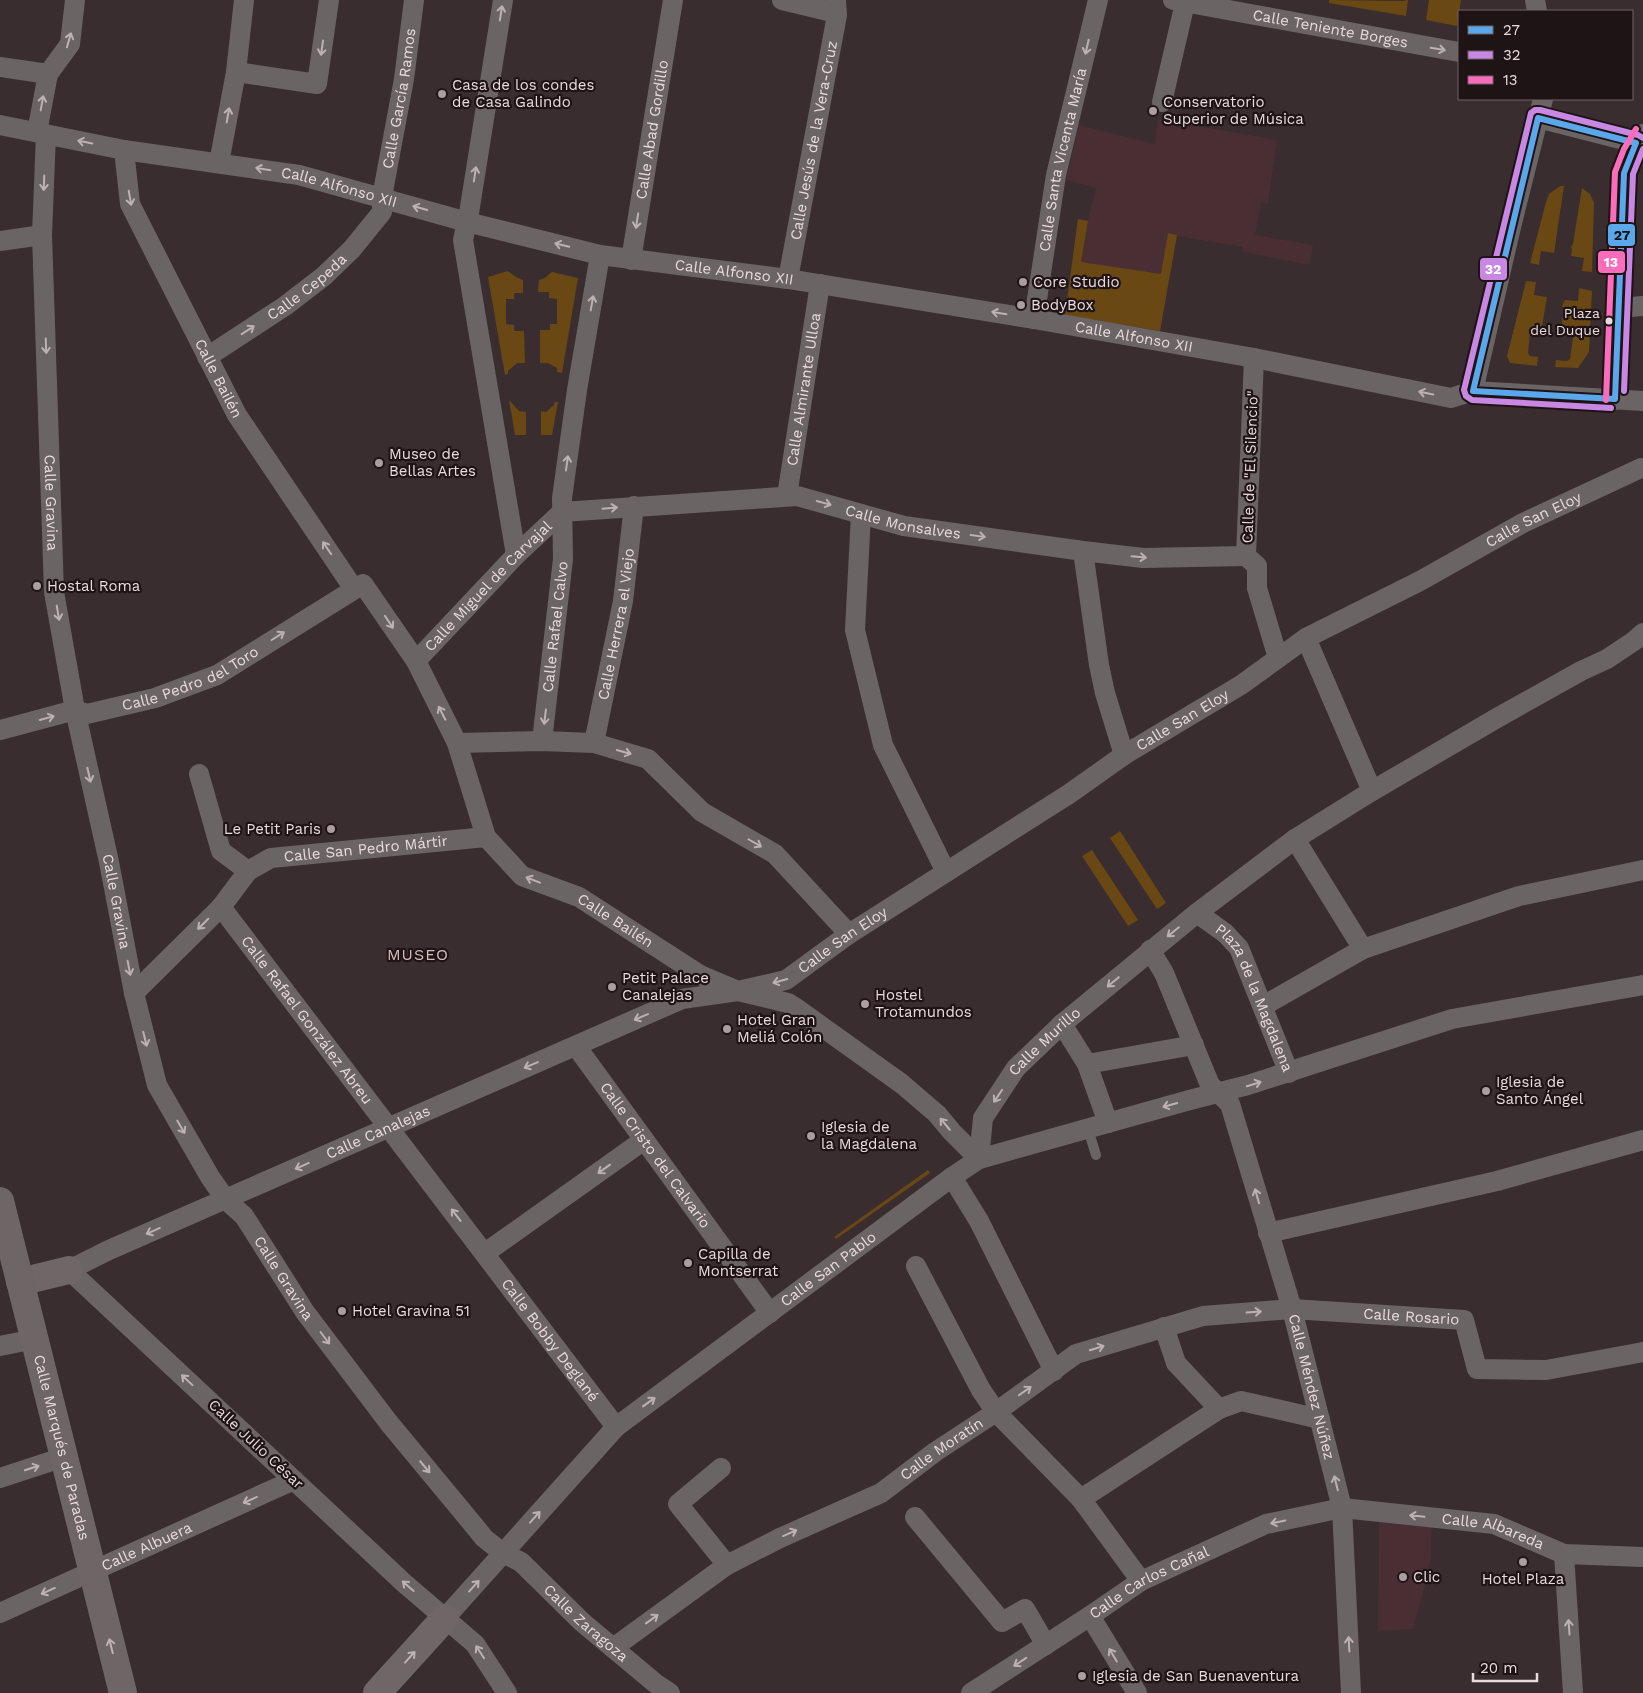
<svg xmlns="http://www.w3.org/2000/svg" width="1643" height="1693" font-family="'Work Sans',sans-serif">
<rect width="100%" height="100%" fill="#392d30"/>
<g fill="#492e33">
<path d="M1158,119l119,21 -9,64 -7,-1 -6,32 58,10 -3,20 -67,-13v-5l-66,-11 -17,95 -95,-16 13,-96 10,1 8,-32 -30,-8 13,-55 76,19z"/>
<path d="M1379,1520l53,4 -1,33 -7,32 -11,40 -35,2z"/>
</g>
<g fill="#694813">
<path d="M1329,0l74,1 5,-1 -2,16 -77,-13z"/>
<path d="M1429,0h32l-4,26 -31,-6z"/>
<path d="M1560,186h4l-10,67 -13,-2 -2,14 -9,-2 16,-61 3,-8z"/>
<path d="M1582,188l8,6 4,9 -2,69 -10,-1 2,-13 -13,-2 1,-6 -1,-3 2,-3z"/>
<path d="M1078,219l10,2 -7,41 80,12 7,-41 9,2 -17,96 -95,-16z"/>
<path d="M508,271l8,6 7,3v13h-9v6h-8v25l8,1v6h10l1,32h-8l-9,8v3l-3,1 -17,-98z"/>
<path d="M552,272l26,6 -16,95 -5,-1v-4l-9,-5h-8v-33h10v-6h7v-25l-8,-1v-6h-11l1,-12 6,-2z"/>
<path d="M1526,281l10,1 -2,13 13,2 -5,29h-2l-1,3h-6l-3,4 -2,20 2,3 8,1 -1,9 -27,-3 -3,-7z"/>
<path d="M1579,288l13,3 -3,61 -11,16 -23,-1 1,-7 11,1 3,-2 3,-21 -1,-3 -8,-2 -3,-5 3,-19 -2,-3 3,-6 13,1z"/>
<path d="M509,400l10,11 7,1v23h-11z"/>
<path d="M555,402h3l-6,33h-11v-24l5,1 8,-7z"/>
<path d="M1120,831l46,72 -9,6 -47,-71z"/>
<path d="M1092,850l46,70 -10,6 -46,-70z"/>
<path d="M928,1170l2,3 -94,66 -2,-2z"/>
</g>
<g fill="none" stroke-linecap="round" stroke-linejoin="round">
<path stroke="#6b6465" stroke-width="10" d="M1088,1129l8,26"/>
<g stroke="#6b6465" stroke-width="20">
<path d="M503,0l-34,213 -6,27 53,315"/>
<path d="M782,0l54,13"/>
<path id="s1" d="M1173,0l286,52"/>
<path d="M1535,0l2,11"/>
<path d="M0,67l48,7"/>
<path d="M236,72l81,12 12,-84"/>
<path d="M1162,102l23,-99"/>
<path d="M1538,118l98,25"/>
<path id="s2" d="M0,125l124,25 175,25 168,47 133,33 188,24 246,40 220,39 197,40 22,-7 170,10"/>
<path d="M37,132l11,-58 22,-30 5,-44"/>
<path id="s3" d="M46,134l-4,101 12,357 21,118 34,152 25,131 23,92 53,92 16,23 18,16 61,96 84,111 87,105 8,10 19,15 18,9 61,60 73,61 15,10"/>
<path id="s4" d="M124,150l6,54 107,211 117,174"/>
<path d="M219,163l17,-91 8,-72"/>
<path d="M0,241l42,-6"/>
<path id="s5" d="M631,260l42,-260"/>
<path id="s6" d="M788,279l49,-264 -1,-15"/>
<path d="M1619,308l24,-2"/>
<path id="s7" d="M1034,319l22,-144 42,-175"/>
<path id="s8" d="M207,357l78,-51 39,-30 28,-27 30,-37v-15l22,-118 10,-79"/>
<path d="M1254,358l-8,198 11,10v22l21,70"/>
<path d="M1473,391l38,-164 32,-128"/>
<path d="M1615,400l9,-227c4,-15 10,-27 19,-39"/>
<path id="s9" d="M787,496l33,-212"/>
<path id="s10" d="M562,512l235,-16 107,30 179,25 60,7 103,-2"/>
<path d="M861,514l-6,116 28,115 63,127"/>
<path d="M1083,551l16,114 6,28 19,62"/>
<path d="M1306,638l66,153"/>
<path id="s11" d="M416,661l100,-106 46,-43"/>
<path id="s12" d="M0,730l75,-20 12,4 68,-16 62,-23 146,-91 53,77 41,82 29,94 36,39 57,21 121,78 38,16 50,12 8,5 106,76 35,30 15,18 27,27"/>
<path id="s13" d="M542,741l21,-182 -1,-61 15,-108 23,-135"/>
<path d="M457,743l85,-2 52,2 54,16 54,53 73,42 74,80"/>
<path id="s14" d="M594,743l29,-142 11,-95"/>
<path d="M199,774l22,77 27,20"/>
<path d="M1295,839l68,110"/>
<path id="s15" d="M221,907l395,520"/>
<path id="s16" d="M1197,913l28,20 14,15 50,125"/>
<path id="s17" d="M1150,950l14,23 46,112 20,19 62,205 50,199 9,185"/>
<path id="s18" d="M134,993l87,-86 27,-36 23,-13 215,-21"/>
<path d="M1263,1006l100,-57 156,-53 124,-26"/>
<path d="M1062,1024l25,40 21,59"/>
<path id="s19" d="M576,1046l194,267"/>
<path d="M1087,1064l107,-19"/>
<path id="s20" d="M979,1159l4,-41 33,-50 46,-44 135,-111 98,-74 77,-48 125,-73 84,-47 26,-12 27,-18 9,-8"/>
<path d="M952,1177l27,44 75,150"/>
<path d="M1268,1233l229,-52 146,-41"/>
<path d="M485,1253l159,-113"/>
<path d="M916,1266l65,124 15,22 85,87 60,82"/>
<path d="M1164,1327l12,36 43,46"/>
<path d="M0,1346l35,-7"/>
<path d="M721,1468l-43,36 49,61"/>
<path d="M0,1478l64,-21"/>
<path d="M1081,1499l138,-90 22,-8 79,18"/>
<path d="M915,1517l87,105 23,-13 21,36"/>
<path d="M1564,1554l9,139"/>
<path id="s21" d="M0,1613l294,-133"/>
<path d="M1090,1616l47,77"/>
<path id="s22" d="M445,1618l171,-191 336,-250 27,-18 207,-58 62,-16 204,-66 191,-34"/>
<path id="s23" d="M613,1648l114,-83 53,-27 101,-45 54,-41 61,-40 80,-58 127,-38 89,-7 172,11 13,49 69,1 97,-18"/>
<path id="s24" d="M507,1693l-32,-49 -71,-61 -335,-313 40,-20 573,-251 56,-8 48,-11 63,-46 220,-140 55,-39 117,-70 65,-47 114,-57 103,-58 118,-55"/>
<path id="s25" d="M971,1693l119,-77 51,-35 125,-57 76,-16 152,16 70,30 79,3"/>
</g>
<g stroke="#6f6767" stroke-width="28">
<path d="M20,1282l49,-12"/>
<path d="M377,1693l68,-75"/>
</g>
<path stroke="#6e6566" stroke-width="28" id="s26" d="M0,1201l123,492"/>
<g stroke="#1e1416" stroke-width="10">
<path id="bus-1" d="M1538,118l98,25 -12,30 -9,226 -142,-8z"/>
</g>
<g stroke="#1e1416" stroke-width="10">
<g id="bus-2">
<path d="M1624,391l9,-217 10,-25"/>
<path d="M1611,408l-139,-8 -6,-4 -2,-6 67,-277 4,-3h5l98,25 5,3"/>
</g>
</g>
<g stroke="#1e1416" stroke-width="10">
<path id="bus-3" d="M1606,400l9,-228 9,-23 12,-20"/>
</g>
<use href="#bus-1" stroke="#5aa8eb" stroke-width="6"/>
<use href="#bus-2" stroke="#c787e3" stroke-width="6"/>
<use href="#bus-3" stroke="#fb6dba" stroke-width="6"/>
</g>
<defs><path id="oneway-shaft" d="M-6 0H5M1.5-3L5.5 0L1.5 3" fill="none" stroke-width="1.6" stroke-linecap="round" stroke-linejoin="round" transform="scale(1.25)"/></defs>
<g stroke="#beb1b2">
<use href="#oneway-shaft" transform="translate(501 13) rotate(-81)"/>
<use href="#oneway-shaft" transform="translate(69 40) rotate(-74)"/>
<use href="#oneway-shaft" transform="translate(1087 47) rotate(103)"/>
<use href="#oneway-shaft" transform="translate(322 48) rotate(98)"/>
<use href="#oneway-shaft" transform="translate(1438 49) rotate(10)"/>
<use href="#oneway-shaft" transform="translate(42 103) rotate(-80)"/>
<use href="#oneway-shaft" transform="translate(228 115) rotate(-80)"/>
<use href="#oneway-shaft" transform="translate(85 142) rotate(-169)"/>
<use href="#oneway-shaft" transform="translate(263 169) rotate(-171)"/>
<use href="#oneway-shaft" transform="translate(475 174) rotate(-81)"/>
<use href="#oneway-shaft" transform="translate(44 183) rotate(92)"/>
<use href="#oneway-shaft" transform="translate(130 198) rotate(80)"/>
<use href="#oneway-shaft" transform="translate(420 208) rotate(-164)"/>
<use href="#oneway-shaft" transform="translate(637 221) rotate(99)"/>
<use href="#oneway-shaft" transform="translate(562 245) rotate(-166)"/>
<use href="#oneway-shaft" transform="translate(592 303) rotate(-80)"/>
<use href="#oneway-shaft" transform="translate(999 313) rotate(-171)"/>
<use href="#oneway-shaft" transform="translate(248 330) rotate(-33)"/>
<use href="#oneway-shaft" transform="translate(46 346) rotate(88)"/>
<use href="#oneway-shaft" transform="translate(1426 393) rotate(-169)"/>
<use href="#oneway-shaft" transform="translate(567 463) rotate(-82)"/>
<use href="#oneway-shaft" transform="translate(824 503) rotate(15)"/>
<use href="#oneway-shaft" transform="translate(610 508) rotate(-5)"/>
<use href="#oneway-shaft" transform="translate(978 536) rotate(8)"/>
<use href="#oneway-shaft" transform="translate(327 548) rotate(-124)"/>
<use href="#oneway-shaft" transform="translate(1139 557) rotate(5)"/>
<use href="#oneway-shaft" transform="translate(58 613) rotate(80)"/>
<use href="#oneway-shaft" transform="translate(389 622) rotate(56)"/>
<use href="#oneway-shaft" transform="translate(278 636) rotate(-32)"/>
<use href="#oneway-shaft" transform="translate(442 713) rotate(-117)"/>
<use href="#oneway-shaft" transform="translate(545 717) rotate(97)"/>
<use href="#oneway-shaft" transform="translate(47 718) rotate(-15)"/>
<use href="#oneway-shaft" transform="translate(624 752) rotate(16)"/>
<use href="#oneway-shaft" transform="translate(89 775) rotate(77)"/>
<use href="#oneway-shaft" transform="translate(755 843) rotate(30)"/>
<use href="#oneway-shaft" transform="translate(533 880) rotate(-159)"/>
<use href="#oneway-shaft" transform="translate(203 924) rotate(135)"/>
<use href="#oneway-shaft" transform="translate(1173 932) rotate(141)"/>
<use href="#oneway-shaft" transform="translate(129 968) rotate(79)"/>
<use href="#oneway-shaft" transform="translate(780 981) rotate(164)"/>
<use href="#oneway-shaft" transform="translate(1113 982) rotate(140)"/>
<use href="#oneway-shaft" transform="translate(641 1017) rotate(157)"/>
<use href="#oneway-shaft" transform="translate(145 1039) rotate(76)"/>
<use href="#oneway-shaft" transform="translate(531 1065) rotate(157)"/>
<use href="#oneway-shaft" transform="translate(1254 1084) rotate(-17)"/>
<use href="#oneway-shaft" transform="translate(998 1096) rotate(124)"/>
<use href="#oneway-shaft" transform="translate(1170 1105) rotate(164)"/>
<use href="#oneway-shaft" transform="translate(945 1124) rotate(-130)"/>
<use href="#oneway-shaft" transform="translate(181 1127) rotate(60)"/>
<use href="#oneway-shaft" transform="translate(302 1166) rotate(156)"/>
<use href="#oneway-shaft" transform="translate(604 1169) rotate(144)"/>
<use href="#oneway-shaft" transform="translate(1257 1196) rotate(-106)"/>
<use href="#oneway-shaft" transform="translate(456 1215) rotate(-128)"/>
<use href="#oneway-shaft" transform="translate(153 1231) rotate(156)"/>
<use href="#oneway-shaft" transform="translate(1254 1312) rotate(-4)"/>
<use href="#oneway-shaft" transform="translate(325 1338) rotate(53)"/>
<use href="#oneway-shaft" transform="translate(1097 1348) rotate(-17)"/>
<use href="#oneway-shaft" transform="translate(187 1380) rotate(-137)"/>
<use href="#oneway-shaft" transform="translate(1025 1391) rotate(-35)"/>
<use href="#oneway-shaft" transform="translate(649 1402) rotate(-36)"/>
<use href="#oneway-shaft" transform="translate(425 1467) rotate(50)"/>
<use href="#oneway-shaft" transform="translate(32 1468) rotate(-18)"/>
<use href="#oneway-shaft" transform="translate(1336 1483) rotate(-104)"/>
<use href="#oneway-shaft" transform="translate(250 1500) rotate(156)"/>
<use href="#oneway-shaft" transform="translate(1417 1516) rotate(-174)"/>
<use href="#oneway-shaft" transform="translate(535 1517) rotate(-48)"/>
<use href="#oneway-shaft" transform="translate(1278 1522) rotate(168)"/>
<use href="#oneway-shaft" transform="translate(790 1533) rotate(-24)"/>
<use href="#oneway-shaft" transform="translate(408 1586) rotate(-139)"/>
<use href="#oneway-shaft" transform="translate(474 1586) rotate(-48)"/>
<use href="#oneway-shaft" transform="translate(48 1591) rotate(156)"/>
<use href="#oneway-shaft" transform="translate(652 1619) rotate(-36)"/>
<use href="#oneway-shaft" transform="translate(1569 1627) rotate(-94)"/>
<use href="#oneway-shaft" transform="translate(1349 1644) rotate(-93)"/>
<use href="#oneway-shaft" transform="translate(480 1652) rotate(-123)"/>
<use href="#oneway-shaft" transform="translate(1113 1655) rotate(-121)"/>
<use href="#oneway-shaft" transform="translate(1020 1662) rotate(147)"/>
</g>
<use stroke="#bfb1b3" href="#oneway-shaft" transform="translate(111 1646) rotate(-104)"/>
<use stroke="#bfb2b3" href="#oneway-shaft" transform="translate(410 1657) rotate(-48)"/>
<g fill="#ac9da0" stroke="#1e1416" stroke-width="2">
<circle cx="442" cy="94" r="5"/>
<circle cx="1153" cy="111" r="5"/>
<circle cx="1023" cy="282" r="5"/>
<circle cx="1021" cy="305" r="5"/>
<circle cx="379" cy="463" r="5"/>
<circle cx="37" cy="586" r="5"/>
<circle cx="331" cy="829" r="5"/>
<circle cx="612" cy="987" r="5"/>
<circle cx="865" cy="1004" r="5"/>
<circle cx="727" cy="1029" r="5"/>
<circle cx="1486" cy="1091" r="5"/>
<circle cx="811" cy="1136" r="5"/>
<circle cx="688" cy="1263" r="5"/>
<circle cx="342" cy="1311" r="5"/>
<circle cx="1523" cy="1562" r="5"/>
<circle cx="1403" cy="1577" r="5"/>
<circle cx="1082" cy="1676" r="5"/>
</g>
<circle fill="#eadadc" stroke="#1e1416" stroke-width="2" cx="1609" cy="321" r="4.5"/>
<g text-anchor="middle" stroke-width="4.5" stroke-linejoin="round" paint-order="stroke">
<g font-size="14" fill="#eadadc" stroke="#1e1416" text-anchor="end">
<text x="1600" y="318">Plaza<tspan x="1600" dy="17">del Duque</tspan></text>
</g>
<g font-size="15" fill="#eadadc" stroke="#1e1416">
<text dy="5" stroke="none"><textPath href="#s1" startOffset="160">Calle Teniente Borges</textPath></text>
<text dy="5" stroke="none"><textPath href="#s8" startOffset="344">Calle García Ramos</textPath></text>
<text dy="5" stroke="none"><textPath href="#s5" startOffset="132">Calle Abad Gordillo</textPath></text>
<text dy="5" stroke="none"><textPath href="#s6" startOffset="141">Calle Jesús de la Vera-Cruz</textPath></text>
<text dy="5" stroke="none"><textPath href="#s7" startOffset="162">Calle Santa Vicenta María</textPath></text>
<text dy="5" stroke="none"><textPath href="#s2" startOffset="345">Calle Alfonso XII</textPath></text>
<text dy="5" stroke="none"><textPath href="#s2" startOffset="750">Calle Alfonso XII</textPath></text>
<text dy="5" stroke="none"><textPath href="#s8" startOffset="122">Calle Cepeda</textPath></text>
<text dy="5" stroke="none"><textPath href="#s2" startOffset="1155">Calle Alfonso XII</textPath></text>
<text dy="5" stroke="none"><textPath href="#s4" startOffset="250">Calle Bailén</textPath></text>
<text dy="5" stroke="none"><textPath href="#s9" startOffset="108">Calle Almirante Ulloa</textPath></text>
<text transform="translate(1250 467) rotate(-88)" y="5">Calle de "El Silencio"</text>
<text dy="5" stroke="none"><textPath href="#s3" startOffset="369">Calle Gravina</textPath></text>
<text dy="5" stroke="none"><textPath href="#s24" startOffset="2266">Calle San Eloy</textPath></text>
<text dy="5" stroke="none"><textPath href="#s10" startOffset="345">Calle Monsalves</textPath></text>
<text dy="5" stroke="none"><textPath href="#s11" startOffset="104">Calle Miguel de Carvajal</textPath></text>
<text dy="5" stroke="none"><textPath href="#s14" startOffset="121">Calle Herrera el Viejo</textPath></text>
<text dy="5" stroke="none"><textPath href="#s13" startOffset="115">Calle Rafael Calvo</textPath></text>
<text dy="5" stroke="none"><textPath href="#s12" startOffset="200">Calle Pedro del Toro</textPath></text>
<text dy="5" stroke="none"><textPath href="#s24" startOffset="1861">Calle San Eloy</textPath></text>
<text dy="5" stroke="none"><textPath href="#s18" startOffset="289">Calle San Pedro Mártir</textPath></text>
<text dy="5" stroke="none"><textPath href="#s3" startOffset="774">Calle Gravina</textPath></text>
<text dy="5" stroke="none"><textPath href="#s12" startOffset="839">Calle Bailén</textPath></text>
<text dy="5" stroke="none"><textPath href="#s24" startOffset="1456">Calle San Eloy</textPath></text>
<text dy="5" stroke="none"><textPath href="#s16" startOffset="106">Plaza de la Magdalena</textPath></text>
<text dy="5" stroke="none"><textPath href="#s15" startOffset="142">Calle Rafael González Abreu</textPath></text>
<text dy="5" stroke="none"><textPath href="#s20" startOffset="140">Calle Murillo</textPath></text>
<text dy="5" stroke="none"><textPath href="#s24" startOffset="949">Calle Canalejas</textPath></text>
<text dy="5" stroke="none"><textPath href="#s19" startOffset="135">Calle Cristo del Calvario</textPath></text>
<text dy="5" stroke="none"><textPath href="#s22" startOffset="521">Calle San Pablo</textPath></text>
<text dy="5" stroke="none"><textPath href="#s3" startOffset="1194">Calle Gravina</textPath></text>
<text dy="5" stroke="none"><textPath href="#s23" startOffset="892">Calle Rosario</textPath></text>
<text dy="5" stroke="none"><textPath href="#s15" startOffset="544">Calle Bobby Deglané</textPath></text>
<text dy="5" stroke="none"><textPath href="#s17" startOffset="470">Calle Méndez Núñez</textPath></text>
<text transform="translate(256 1444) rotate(43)" y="5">Calle Julio César</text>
<text dy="5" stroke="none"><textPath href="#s26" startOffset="254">Calle Marqués de Paradas</textPath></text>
<text dy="5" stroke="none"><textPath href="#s23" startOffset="386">Calle Moratín</textPath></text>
<text dy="5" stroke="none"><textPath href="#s25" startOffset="572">Calle Albareda</textPath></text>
<text dy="5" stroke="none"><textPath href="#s21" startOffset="161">Calle Albuera</textPath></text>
<text dy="5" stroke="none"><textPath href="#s25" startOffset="210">Calle Carlos Cañal</textPath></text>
<text dy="5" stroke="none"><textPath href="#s3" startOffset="1656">Calle Zaragoza</textPath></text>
</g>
<g font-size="15" fill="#eadadc" stroke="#1e1416" text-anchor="start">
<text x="452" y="90">Casa de los condes<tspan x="452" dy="17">de Casa Galindo</tspan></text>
<text x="1163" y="107">Conservatorio<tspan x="1163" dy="17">Superior de Música</tspan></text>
<text x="1033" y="287">Core Studio</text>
<text x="1031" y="310">BodyBox</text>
<text x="389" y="459">Museo de<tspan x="389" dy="17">Bellas Artes</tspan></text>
<text x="47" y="591">Hostal Roma</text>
<text x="321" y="834" text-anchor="end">Le Petit Paris</text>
<text x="622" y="983">Petit Palace<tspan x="622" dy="17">Canalejas</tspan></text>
<text x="875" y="1000">Hostel<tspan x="875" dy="17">Trotamundos</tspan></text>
<text x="737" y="1025">Hotel Gran<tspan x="737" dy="17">Meliá Colón</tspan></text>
<text x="1496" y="1087">Iglesia de<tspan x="1496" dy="17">Santo Ángel</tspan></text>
<text x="821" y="1132">Iglesia de<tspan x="821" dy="17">la Magdalena</tspan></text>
<text x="698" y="1259">Capilla de<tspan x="698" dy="17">Montserrat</tspan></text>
<text x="352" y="1316">Hotel Gravina 51</text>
<text x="1413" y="1582">Clic</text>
<text x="1523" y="1584" text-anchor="middle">Hotel Plaza</text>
<text x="1092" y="1681">Iglesia de San Buenaventura</text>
</g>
<g font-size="16" letter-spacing="1" fill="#d8bbbe" stroke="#1e1416">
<text x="418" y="960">MUSEO</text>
</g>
</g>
<g stroke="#1e1416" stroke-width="2">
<rect x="1607" y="223" width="29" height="24" rx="5" fill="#5aa8eb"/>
<rect x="1597" y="250" width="29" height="24" rx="5" fill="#fb6dba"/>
<rect x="1479" y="257" width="29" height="24" rx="5" fill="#c787e3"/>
</g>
<g font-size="14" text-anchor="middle" font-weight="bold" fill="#fff">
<text x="1611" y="267">13</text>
<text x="1493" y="274">32</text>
</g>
<g font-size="14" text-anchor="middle" font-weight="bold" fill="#111">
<text x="1622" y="240">27</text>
</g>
<rect x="1458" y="10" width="175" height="90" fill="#1e1416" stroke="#706365"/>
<rect x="1468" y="26" width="25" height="8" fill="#5aa8eb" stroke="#706365"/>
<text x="1503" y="35" font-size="15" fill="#eadadc">27</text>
<rect x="1468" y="51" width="25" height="8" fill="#c787e3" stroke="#706365"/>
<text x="1503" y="60" font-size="15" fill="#eadadc">32</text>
<rect x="1468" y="76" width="25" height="8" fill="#fb6dba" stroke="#706365"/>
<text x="1503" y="85" font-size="15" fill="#eadadc">13</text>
<path d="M1473 1673v8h64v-8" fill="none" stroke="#eadadc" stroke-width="2.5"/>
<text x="1480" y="1673" font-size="15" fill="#eadadc" stroke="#1e1416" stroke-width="4" paint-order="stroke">20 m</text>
</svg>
